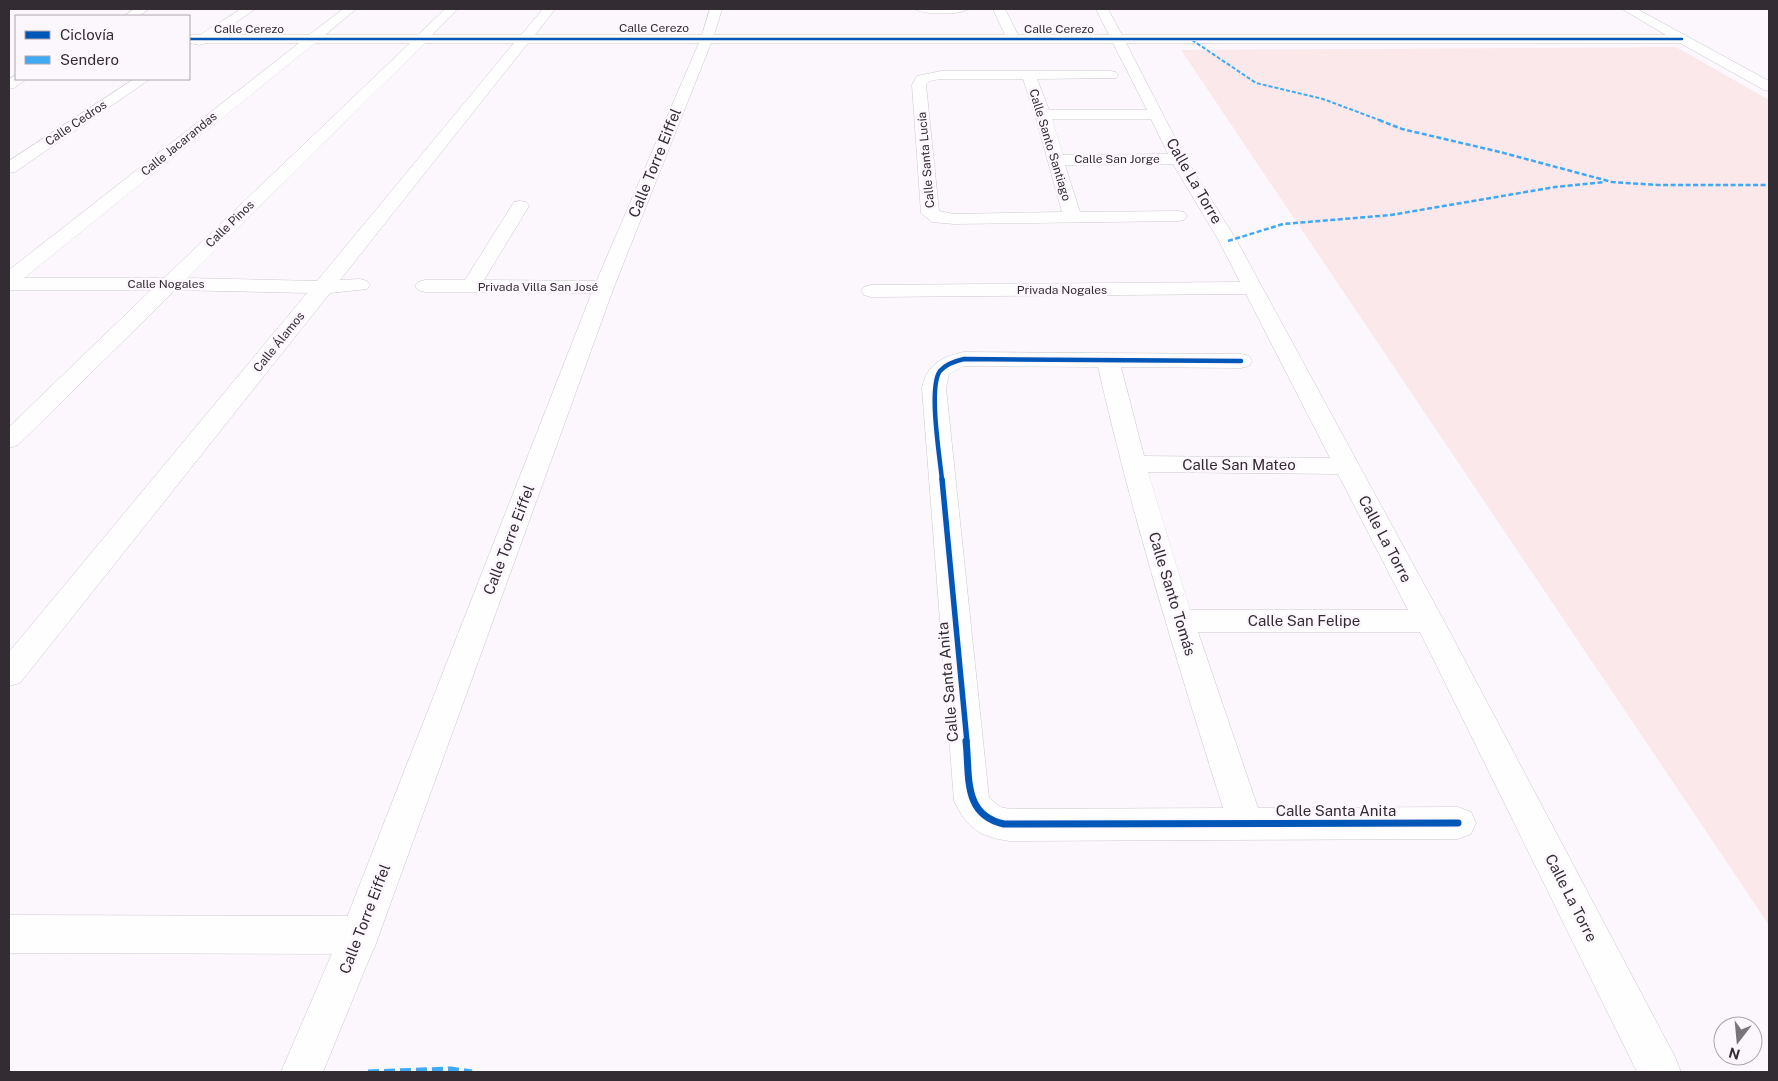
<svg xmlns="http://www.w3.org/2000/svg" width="1778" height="1081" font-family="'Public Sans',sans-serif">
<rect width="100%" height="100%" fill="#fbf7fc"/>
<path fill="#fae8eb" d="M1676,47l93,53v825l-588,-875z"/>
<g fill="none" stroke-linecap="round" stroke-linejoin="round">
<g stroke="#cdc8cd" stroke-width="1">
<g id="minor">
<path d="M241,9h14l-37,26h91l34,-26h13l-31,26h93l27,-26h13l-26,26h89l22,-26h12l-20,26h470l-12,-26h12l13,26h91l-13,-26h12l14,26h544l-44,-26h15l132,72v10l-5,-1 -84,-47h-554l60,116 51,82 207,380 231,436 6,15h-44l-217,-440h-222l60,176 200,-1 13,5 5,11 -5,11 -13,5 -448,2c-30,-4 -43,-13 -56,-40l-32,-413c5,-24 20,-31 42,-36l277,2 8,2 3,5 -3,5 -8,2 -120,-1 23,89 186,2 -84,-164 -375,3 -7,-2 -3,-4 3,-4 7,-2 369,-3 -21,-41 -46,-77 -108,1 15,47 98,-1 6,1 3,4 -3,4 -6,1 -224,3 -22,-2 -11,-9 -9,-128 5,-9 24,-5h170l5,1 2,3 -2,3 -79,1 12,31h98l-34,-67h-585l-188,237 20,-1 7,2 3,4 -3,4 -37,4 -310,390 -11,3v-34l298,-359 -132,-3 -157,155 -9,3v-21l142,-137h-142v-20l290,-227h-93l-6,2 -11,-2v-8h11zM315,43h95l-246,235h-140zM425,43h89l-197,238 -130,-3zM941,79h82l12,36 27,97 -108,2 -15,-3 -13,-126 4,-4zM1052,119h99l17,35 -105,1zM964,366l134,1c34,149 79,295 125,441l-213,1 -10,-2 -11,-9 -43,-410 3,-14zM1148,472l190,2 70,136h-218z"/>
<path d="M915,9h53c-6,6 -47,6 -53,0z"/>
<path d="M134,79h16l-135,93 -6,1v-12z"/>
<path d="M520,201l6,1 3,4 -45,74 120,1 7,2 3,4 -3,4 -7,2 -179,-1 -7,-2 -3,-4 3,-4 7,-2h40l49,-78z"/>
<path d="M9,915l351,1 14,5 5,14 -5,14 -14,5 -351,-1z"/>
</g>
</g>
<g stroke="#cdc8cd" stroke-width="1">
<g id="tertiary">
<path d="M134,9h15l-10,7h-15z"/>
<path d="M710,9h12l-9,29 -99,249 -235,648 -56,137h-42l61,-142 252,-643 107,-249z"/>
<path d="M16,75v4h10l-12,9 -5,1v-10z"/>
</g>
</g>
<use href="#minor" fill="#fefeff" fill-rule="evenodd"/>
<use href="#tertiary" fill="#fefeff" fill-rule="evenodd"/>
<path stroke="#3fa9f5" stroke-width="2" stroke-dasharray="4 2" stroke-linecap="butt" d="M1192,40l64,43 67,16 59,22"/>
<g stroke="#3fa9f5" stroke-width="2.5" stroke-dasharray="5 2.5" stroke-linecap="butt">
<path d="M1379,120l23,9 98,23 112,30 46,3h111"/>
<path d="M1228,241l55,-17 108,-9 164,-28 50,-5"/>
</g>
<path stroke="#3fa9f5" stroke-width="5" stroke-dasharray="11 5" stroke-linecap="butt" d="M368,1072l83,-3 21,3"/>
<g stroke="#fcf6fd" stroke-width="4">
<path id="cycleway-far3" d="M189,39h1493"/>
</g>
<g stroke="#fcf6fd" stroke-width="7">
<path id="cycleway-far2" d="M942,480c-2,-22 -14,-93 -2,-109 6,-7 15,-10 24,-12l277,2"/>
</g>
<g stroke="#fcf6fd" stroke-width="9">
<path id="cycleway-far1" d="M942,479l25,263"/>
</g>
<g stroke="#fcf6fd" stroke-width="10">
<path id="cycleway" d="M966,741c4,34 -4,74 38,83l454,-1"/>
</g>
<use href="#cycleway-far3" stroke="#0057b8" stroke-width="2.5"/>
<use href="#cycleway-far2" stroke="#0057b8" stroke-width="4.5"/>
<use href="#cycleway-far1" stroke="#0057b8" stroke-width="5.5"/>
<use href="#cycleway" stroke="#0057b8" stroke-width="7"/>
</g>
<g text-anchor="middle" stroke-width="5" stroke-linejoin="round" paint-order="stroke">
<g font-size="12" fill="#332d33" stroke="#fcf6fd">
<text x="654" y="32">Calle Cerezo</text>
<text x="249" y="33">Calle Cerezo</text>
<text x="1059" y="33">Calle Cerezo</text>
<text transform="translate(76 123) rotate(-34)" y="4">Calle Cedros</text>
<text transform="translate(179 144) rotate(-39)" y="4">Calle Jacarandas</text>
<text transform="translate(1050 145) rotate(73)" y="4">Calle Santo Santiago</text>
<text x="1117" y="163">Calle San Jorge</text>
<text transform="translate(926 160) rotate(-95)" y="4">Calle Santa Lucía</text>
<text transform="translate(230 224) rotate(-44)" y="4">Calle Pinos</text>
<text x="166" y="288">Calle Nogales</text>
<text x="538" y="291">Privada Villa San José</text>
<text x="1062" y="294">Privada Nogales</text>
<text transform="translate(279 342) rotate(-51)" y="4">Calle Álamos</text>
</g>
<g font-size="15" fill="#332d33" stroke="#fcf6fd">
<text transform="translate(655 163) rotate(-68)" y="5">Calle Torre Eiffel</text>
<text transform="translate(1194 181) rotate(60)" y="5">Calle La Torre</text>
<text x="1239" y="470">Calle San Mateo</text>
<text transform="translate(1385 539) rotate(62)" y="5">Calle La Torre</text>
<text transform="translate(509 540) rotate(-69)" y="5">Calle Torre Eiffel</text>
<text transform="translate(1172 594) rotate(73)" y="5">Calle Santo Tomás</text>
<text x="1304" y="626">Calle San Felipe</text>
<text transform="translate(948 682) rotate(-95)" y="5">Calle Santa Anita</text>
<text x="1336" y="816">Calle Santa Anita</text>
<text transform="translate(1571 898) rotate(63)" y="5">Calle La Torre</text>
<text transform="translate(365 919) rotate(-69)" y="5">Calle Torre Eiffel</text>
</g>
</g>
<rect width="1778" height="1081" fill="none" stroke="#332d33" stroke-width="20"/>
<rect x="15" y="15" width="175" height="65" fill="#fcf6fd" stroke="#aca6ac"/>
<rect x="25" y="31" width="25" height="8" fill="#0057b8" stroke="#aca6ac"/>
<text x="60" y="40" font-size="15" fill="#332d33">Ciclovía</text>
<rect x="25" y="56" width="25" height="8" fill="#3fa9f5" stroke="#aca6ac"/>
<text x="60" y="65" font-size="15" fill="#332d33">Sendero</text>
<g transform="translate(1738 1041) rotate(196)"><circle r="24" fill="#fcf6fd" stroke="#aca6ac"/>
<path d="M0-4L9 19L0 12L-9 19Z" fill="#797479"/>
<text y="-8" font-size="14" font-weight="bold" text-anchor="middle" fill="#332d33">N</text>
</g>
</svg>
